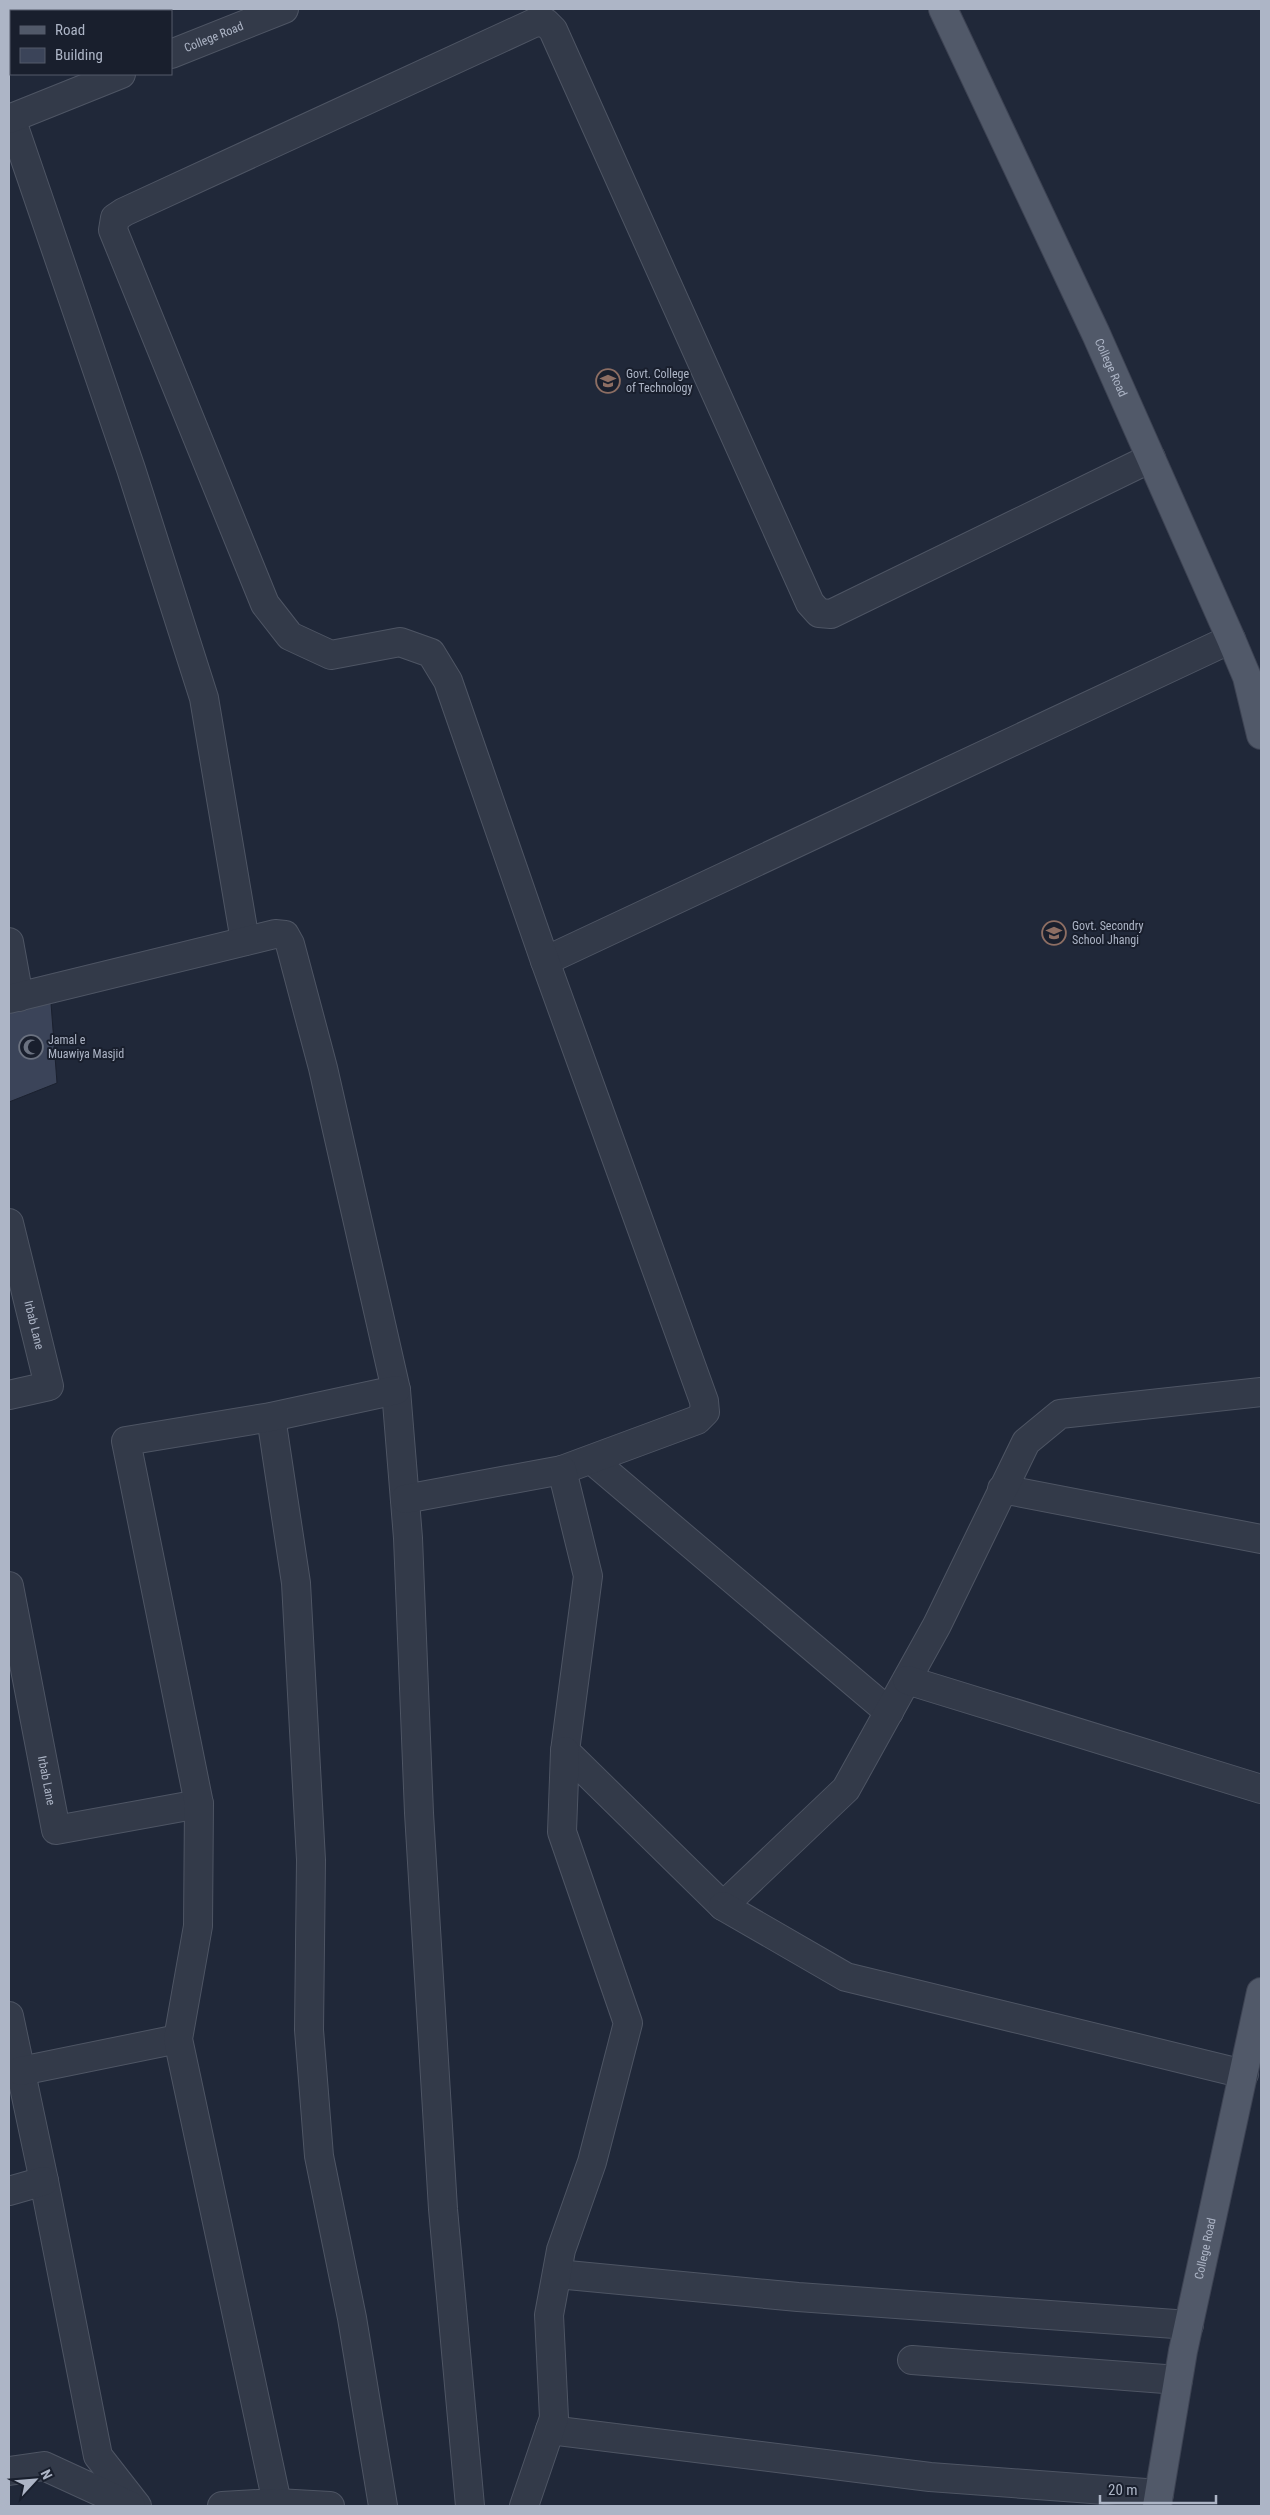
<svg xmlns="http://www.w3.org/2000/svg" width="1270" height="2515" font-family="'Roboto Condensed',sans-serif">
<rect width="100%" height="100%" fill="#202839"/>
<path fill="#3b4459" stroke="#1b212f" d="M51,1003l6,80 -48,19v-92z"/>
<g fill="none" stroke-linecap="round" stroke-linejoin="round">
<g stroke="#4e5564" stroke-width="30">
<g id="minor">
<path id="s1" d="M171,54l113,-45"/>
<path d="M11,118l120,351 73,229 41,243"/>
<path d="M9,119l112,-45"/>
<path d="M9,942l10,55"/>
<path d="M545,961l686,-322"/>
<path d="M9,999l266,-65 10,1 5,9 33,124 73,322 12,148 11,275 24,396 27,297"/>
<path id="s2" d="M9,1223l40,163 -40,9"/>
<path d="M271,1417l25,166 15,277 -2,170 10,126 33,162 31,188"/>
<path d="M592,1460l297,252"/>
<path d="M562,1470l135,-50 8,-8 -1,-11 -159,-440 -97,-280 -17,-28 -31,-11 -69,13 -41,-19 -25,-32 -152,-374 2,-12 9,-6 412,-190 10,1 7,7 257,573 9,10 12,1 320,-156"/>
<path d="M1002,1489l259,50"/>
<path d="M405,1499l157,-29 26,106 -23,175 158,155 123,-117 91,-164 89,-183 34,-28 201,-22"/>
<path id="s3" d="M9,1586l47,244 143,-26"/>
<path d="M907,1680l354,109"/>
<path d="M723,1906l123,71 398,97"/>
<path d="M9,2016l35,165 54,275 39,50"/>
<path d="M21,2071l157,-32"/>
<path d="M9,2191l35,-10"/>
<path d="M557,2274l241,23 391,28"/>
<path d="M912,2360l266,20"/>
<path d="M550,2430l380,47 229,17"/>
<path d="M9,2471l35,-5 87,40"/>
<path d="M277,2503l-99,-464 20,-113 1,-122 -73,-363 145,-24 125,-27"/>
<path d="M222,2506l55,-3 53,3"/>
<path d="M524,2506l30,-88 -5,-103 12,-65 31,-88 36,-139 -66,-191 3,-81"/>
</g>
</g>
<g stroke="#3d4353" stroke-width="30">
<g id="major">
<path id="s4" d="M943,9l153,325 135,305 16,38 14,58"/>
<path id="s5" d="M1157,2506l26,-155 78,-359"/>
</g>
</g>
<use href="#minor" stroke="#333a49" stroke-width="28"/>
<use href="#major" stroke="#515969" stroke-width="28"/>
</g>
<defs>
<g id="university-ring" transform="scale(1.25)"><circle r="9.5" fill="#191f2d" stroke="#8d6e63" stroke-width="1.5"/><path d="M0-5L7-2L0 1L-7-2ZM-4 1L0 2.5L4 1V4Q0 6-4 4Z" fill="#8d6e63"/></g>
<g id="school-ring" transform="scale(1.25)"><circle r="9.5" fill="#191f2d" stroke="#8d6e63" stroke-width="1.5"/><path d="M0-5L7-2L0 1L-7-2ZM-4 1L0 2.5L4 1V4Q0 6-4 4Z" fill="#8d6e63"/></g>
<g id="mosque-ring" transform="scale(1.25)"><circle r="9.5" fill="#191f2d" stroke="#6b7280" stroke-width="1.5"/><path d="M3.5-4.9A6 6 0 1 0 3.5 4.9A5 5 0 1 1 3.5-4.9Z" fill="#6b7280"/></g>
</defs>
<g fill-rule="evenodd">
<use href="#university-ring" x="608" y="381"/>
<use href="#school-ring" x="1054" y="933"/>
<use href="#mosque-ring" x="31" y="1047"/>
</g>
<g text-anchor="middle" stroke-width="4" stroke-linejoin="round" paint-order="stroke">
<g font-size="12" fill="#adb5c6" stroke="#191f2d">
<text dy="4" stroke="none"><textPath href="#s1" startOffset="46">College Road</textPath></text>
<text dy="4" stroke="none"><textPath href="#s4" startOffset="396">College Road</textPath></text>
<text dy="4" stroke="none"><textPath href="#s2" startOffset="105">Irbab Lane</textPath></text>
<text dy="4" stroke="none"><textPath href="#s3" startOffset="198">Irbab Lane</textPath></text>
<text dy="4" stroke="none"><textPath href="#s5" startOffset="262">College Road</textPath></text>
</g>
<g font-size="12" fill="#adb5c6" stroke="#191f2d" text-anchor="start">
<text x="626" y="378">Govt. College<tspan x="626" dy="14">of Technology</tspan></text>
<text x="1072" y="930">Govt. Secondry<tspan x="1072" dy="14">School Jhangi</tspan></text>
<text x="48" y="1044">Jamal e<tspan x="48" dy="14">Muawiya Masjid</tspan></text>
</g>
</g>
<rect width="1270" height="2515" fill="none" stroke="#adb5c6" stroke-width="20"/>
<rect x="10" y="10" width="162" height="65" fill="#191f2d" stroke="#545b6a"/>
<rect x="20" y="26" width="25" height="8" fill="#515969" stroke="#545b6a"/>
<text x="55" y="35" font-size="15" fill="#adb5c6">Road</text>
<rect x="20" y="48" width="25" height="15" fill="#3b4459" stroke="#545b6a"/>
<text x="55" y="60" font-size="15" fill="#adb5c6">Building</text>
<g transform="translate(35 2480) rotate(64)" stroke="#191f2d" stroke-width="4" paint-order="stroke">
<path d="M0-4L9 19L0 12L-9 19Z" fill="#adb5c6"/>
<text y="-8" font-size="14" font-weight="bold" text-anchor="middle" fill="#adb5c6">N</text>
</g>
<path d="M1100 2495v8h116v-8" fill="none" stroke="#adb5c6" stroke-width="2.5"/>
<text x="1108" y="2495" font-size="15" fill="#adb5c6" stroke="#191f2d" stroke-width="4" paint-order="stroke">20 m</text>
</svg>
